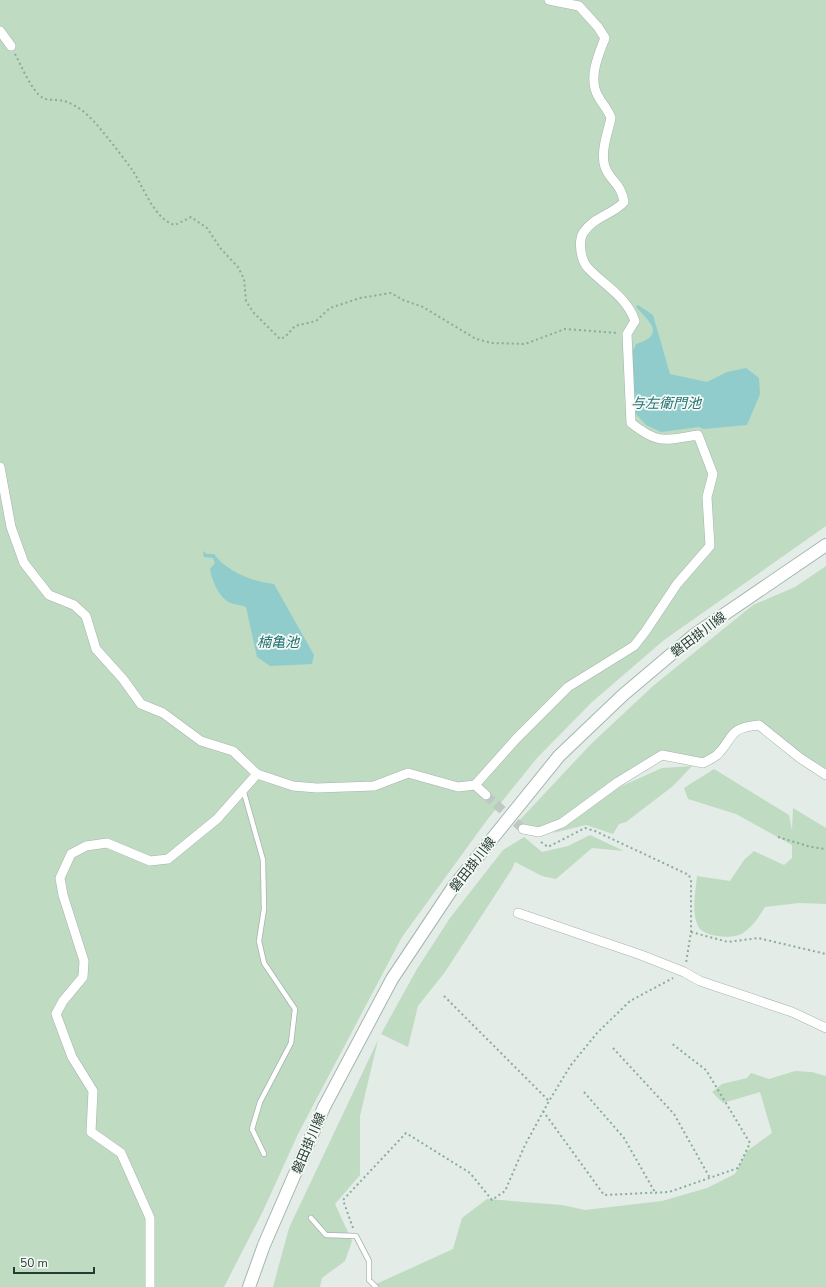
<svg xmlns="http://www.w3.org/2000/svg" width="826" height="1287" font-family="'Nunito Sans','Noto Sans JP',sans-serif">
<rect width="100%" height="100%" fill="#e4ece7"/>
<g fill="#bfdbc2">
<path d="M0,0h826v526l-162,114 -72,62 -55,56 -50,62 -85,117 -104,197 -35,77 -39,76h-224z"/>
<path d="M826,566v209l-67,-50 -23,6 -33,32 -41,-8 -123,77 -23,-8 75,-80 62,-58 100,-81 42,-18z"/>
<path d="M692,766l-19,20 -47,36 -7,2 -6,10 -27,-9 -33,8 62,-44 47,-21z"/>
<path d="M714,769l75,46 3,15 1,-22 33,20v76l-27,-1 -34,4c-6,10 -12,19 -22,26 -10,7 -40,4 -45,-7 -7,-14 -2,-36 -1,-50l33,5 14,-21 10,-9 30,14 8,-7v-13l-56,-31 -48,-15 -4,-11z"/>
<path d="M590,835l34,16 -32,-3 -36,31 -14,-3 -27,-14 -3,7 -67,103 -27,34 -10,41 -27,-13 36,-65 33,-51 53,-68 21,-13 18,15 26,-6z"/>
<path d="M378,1040l-18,76v59l-25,29 17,37 -7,20 -23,17 -2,9h-47l16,-59z"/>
<path d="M795,1071l17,1 14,4v211h-450l-2,-2 79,-36 9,-31 25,-19 75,6 23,5 77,-9 45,-13 28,-14 12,-23 25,-18 -12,-41 -37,11 -11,-11 10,-8 25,-6 4,-5 18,6z"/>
</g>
<g fill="#90cccc">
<path d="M638,305l15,10 17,59 37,8 20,-10 19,-4 13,10 1,16 -13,31 -44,4 -4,-2 -38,5 -15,-7 -9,-10 -6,-14 -1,-44 6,-13c30,-9 14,-22 0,-37z"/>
<path d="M203,551l4,3h7c12,17 39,28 60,30l40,71 -2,9 -42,2 -13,-9 -11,-50c-5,-2 -8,-2 -12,-3 -14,-3 -22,-23 -24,-35l5,-6 -2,-5 -9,-1z"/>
</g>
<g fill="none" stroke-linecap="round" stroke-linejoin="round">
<path stroke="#bec9c3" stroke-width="9" stroke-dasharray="9 4.5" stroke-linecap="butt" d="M486,795l37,34"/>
<g stroke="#a7b4ad" stroke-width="6">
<g id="service">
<path d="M243,789l20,71 1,49 -5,32 5,22 31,46 -4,34 -31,59 -8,27 12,25"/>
<path d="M311,1218l15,17 30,1 13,25v19l7,7"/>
</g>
</g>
<g stroke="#a7b4ad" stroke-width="10">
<g id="minor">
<path d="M0,31l11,15"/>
<path d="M0,467l11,60 13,36 25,32 25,10 12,11 10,33 27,30 18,25 22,9 38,28 32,10 24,23"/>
<path d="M475,785l41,-46 52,-52 66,-41 11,-14 32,-48 33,-38 -3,-49 6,-23 -15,-39c-33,5 -39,10 -67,-12l-4,-89 8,-13c-9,-25 -30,-35 -47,-53 -7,-7 -10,-26 -5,-35 10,-16 29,-18 41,-31 -3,-19 -14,-21 -19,-35 -5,-15 3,-35 6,-49 -3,-9 -9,-14 -13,-22 -10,-18 0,-40 7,-58l-7,-11 -19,-21 -30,-6"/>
<path d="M523,829l16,3 23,-9 56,-41 44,-27 41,8c4,-2 10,-5 14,-8 18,-18 10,-27 42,-30l41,33 26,17"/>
<path d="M518,913l123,42 43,17 16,9 92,31 34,16"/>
<path d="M150,1287v-69l-29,-65 -30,-21 2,-41 -21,-34 -16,-43 7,-13 20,-24 1,-16 -21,-66 -3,-17 11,-24 15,-8 21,-3 43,18 18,-2 49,-40 40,-45 36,12 24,2 57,-2 34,-13 50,14 17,-2 11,10"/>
</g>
</g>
<g stroke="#a3b7ad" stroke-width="14">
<path id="secondary" d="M249,1287l15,-42 60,-138 68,-128 62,-93 105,-130 64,-61 71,-60 132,-90"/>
</g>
<g stroke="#87ad9b" stroke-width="2" stroke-dasharray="2 3" stroke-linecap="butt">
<path d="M15,54c6,11 17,38 28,44 5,3 14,1 21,3 19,6 31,21 43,36 9,11 18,23 26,34 11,17 21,48 42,54l16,-8 16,11 14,21 17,18 6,12 2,22 7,11 27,27 5,-2 10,-11 21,-5 14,-13 30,-10 31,-5 12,7 20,7 53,32 16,4 33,1 40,-15 53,4"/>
<path d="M778,837l33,10 15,2"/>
<path d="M541,842l7,5 37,-19 10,3 94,44 2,6v51l-5,31"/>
<path d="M691,932l37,10 30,-4 68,16"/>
<path d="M444,996l105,105"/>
<path d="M613,1048l61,66 36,64"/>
<path d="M584,1092l40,46 32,56"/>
<path d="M543,1111l61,84 65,-3 69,-24 12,-25 -44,-73 -35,-27"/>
<path d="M353,1228l-10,-28 63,-67 64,40 22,27 13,-9 20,-46 24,-44 22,-36 26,-32 33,-32 43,-23"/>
</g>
<use href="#service" stroke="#fff" stroke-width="4.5"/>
<use href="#minor" stroke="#fff" stroke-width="9"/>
<use href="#secondary" stroke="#fff" stroke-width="12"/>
</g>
<g text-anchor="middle" stroke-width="3.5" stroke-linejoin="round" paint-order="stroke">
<g font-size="13" fill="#253c32" stroke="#f4f9f6">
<text transform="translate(698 634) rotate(-37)" y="5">磐田掛川線</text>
<text transform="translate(472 864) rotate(-52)" y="5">磐田掛川線</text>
<text transform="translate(308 1143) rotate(-67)" y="5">磐田掛川線</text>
</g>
<g font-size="14" font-style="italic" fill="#237373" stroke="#f4f9f6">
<text x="666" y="408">与左衛門池</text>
<text x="278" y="647">楠亀池</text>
</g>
</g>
<path d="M14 1267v6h80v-6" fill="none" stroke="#253c32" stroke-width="2"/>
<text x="20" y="1267" font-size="12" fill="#253c32" stroke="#f4f9f6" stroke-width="3" paint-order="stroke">50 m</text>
</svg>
